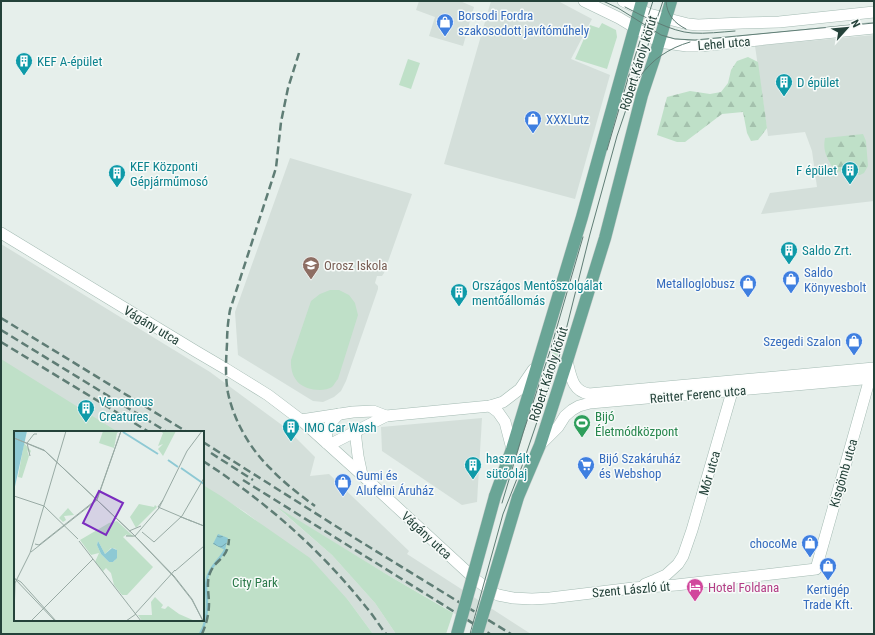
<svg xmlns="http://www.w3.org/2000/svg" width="875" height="635" font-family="'Roboto Condensed',sans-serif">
<defs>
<pattern id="forest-firs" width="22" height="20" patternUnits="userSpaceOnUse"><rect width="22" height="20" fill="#bfe0c8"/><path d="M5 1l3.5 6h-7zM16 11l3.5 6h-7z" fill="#a4c1ad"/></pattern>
<pattern id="water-waves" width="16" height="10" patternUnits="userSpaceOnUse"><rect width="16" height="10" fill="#8ec9d4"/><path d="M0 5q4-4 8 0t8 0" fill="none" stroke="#74a5ad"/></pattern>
</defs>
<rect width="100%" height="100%" fill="#e6efeb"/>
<g fill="#d4dfda">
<path d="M419,1h41l14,6 -11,39 -34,-10 6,-19 -19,-7z"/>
<path d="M491,1h67l34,18 -21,40 39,16 -35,124 -131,-35z"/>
<path d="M874,35v166l-113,13 9,-21 47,-6 -5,-36 -7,-19 -37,4 -13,-90z"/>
<path d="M290,158l122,36 -28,79 -2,3h-5l-2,7 3,3v3l-32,92 -5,10 -7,6 -11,5 -10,-1 -75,-46 -3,-43z"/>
<path d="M1,244l209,128 76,56 29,29 -5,19 19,-2 80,77 -2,3 124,80h-45l-37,-24 -58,-33 -111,-67 52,45 43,48 21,31h-23l-25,-34 -90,-78 -13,-10 -42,-26v-54h-87l-115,-72z"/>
<path d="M482,418l-5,84 -15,3 -80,-54 -1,-24z"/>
</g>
<g fill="#bfe0c8">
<path d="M602,23l14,7 1,7 -10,32 -32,-10 15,-34 9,3z"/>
<path d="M408,59l12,4 -9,26 -12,-4z"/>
<path d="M330,290h9l10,5 6,8 3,12 -20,64c-2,2 -4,6 -6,8 -3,2 -8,3 -12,3 -19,0 -30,-11 -29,-30l20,-59 9,-7z"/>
<path d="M556,342l5,1 -8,29 -6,-2z"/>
<path d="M1,359l117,73h-103v188h188v-135l18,11 89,62 38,42 25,34h-372z"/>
<path d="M277,507l114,70 62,36 -7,21h-50l-21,-31 -43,-48z"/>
</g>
<g fill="url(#forest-firs)">
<path d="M748,57l10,5 9,66 -9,12 -7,1 -4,-8 -4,-21 -21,2 -37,28h-8l-20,-7 10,-38 23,-6 20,3 11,-2 7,-9 3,-13 6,-9z"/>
<path d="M863,134l3,7 2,25 -4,7 -4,2h-6l-6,-4 -13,1c-6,-12 -13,-19 -10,-34z"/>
</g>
<path fill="url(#water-waves)" d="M218,534l10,4 -3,12 -12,-6z"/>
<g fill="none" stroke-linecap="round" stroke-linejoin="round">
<path stroke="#8ec9d4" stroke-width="2.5" d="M200,634c5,-8 7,-20 7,-30 0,-9 -2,-17 0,-25 2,-12 12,-18 18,-29"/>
<g stroke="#a4bbb3" stroke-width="12">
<g id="secondary">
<path d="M584,1l35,17 40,24 28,4h13l174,-18"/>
<path d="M623,1l26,13 39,10 10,1 44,-2 37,-1 95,-10"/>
<path d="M1,233l196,119 29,17 42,26 33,25 61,55 114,105 18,13 4,2 15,3 19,1 18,-1 83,-10 43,-3 140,-16 54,-191"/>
<path d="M567,361c4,15 5,30 22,33l285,-26"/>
<path d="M490,406l8,6 7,10 7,27"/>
<path d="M301,420l52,-8 20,-1 13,5 104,-10 13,-4 17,-13 13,-19"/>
<path d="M355,431l3,25 4,19"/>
<path d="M327,443l8,-1 51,-26"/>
<path d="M327,443c-2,-14 2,-19 12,-29"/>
<path d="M540,445l18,-18 7,-11 7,-6 7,-4 11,-3 284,-25"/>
<path d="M645,584l10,-4 11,-5 12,-11 5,-8 9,-26 42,-145"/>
</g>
</g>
<g stroke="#c2cac8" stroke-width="13">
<g id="primary">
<path d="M495,496l17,-47 27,-89 43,-143 60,-216"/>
<path d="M518,497l22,-52 27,-84 38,-123 37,-143 12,-36 17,-58"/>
</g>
</g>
<use href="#secondary" stroke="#fff" stroke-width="11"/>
<use href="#primary" stroke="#6aa596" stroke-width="12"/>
<g stroke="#5f7d75" stroke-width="1">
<path d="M603,1l15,7 43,27 14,4 20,1 179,-17"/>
<path d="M666,1c1,14 8,22 20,28"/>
<path d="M625,7c18,9 47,25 67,26 13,1 30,-1 43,-2"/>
<path d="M639,78c12,-18 30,-30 51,-36"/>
<path d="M607,150l22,-75 24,-74"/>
<path d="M502,503l21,-70 27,-82 33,-114"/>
<path d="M470,634l33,-120 19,-48 38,-112 30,-120 27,-98 46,-135"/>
</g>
<g stroke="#5f7d75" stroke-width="2.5" stroke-dasharray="8 4" stroke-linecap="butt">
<path d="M299,53l-11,35 -7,34 -5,46 -46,142c-2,11 -3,22 -3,34 -1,16 -2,32 1,49 6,28 22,56 43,76 13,14 29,26 44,37"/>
<path d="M1,318l186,114"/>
<path d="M1,330l166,102"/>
<path d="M1,342l148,90"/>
<path d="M203,442l150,95 158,97"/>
<path d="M211,453l42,27"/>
<path d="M203,461c62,40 117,88 163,146 7,8 13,18 20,27"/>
<path d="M243,480l247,154"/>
<path d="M202,634c4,-9 7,-20 7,-30 0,-10 -3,-21 1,-31 6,-15 18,-13 19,-34"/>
</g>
<g stroke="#c2cac8" stroke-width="13" stroke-linecap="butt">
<g id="primary-bridge">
<path d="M457,634l38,-138"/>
<path d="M477,634l41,-137"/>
</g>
</g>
<use href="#primary-bridge" stroke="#6aa596" stroke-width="12"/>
</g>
<defs>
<g id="shop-pin" transform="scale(0.9)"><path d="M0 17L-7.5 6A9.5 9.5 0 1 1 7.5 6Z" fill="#3f7fe0" stroke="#f7fbf9"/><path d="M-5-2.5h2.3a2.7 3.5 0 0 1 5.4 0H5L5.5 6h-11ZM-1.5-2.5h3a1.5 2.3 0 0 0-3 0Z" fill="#fff"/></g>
<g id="building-pin" transform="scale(0.9)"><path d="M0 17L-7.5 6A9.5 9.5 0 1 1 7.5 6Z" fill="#0f9aa8" stroke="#f7fbf9"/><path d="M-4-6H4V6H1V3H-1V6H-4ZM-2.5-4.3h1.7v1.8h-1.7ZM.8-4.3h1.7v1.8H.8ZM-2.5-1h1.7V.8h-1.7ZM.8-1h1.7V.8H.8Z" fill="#fff"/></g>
<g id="school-pin" transform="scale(0.9)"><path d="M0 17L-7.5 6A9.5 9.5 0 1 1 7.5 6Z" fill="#8d6e63" stroke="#f7fbf9"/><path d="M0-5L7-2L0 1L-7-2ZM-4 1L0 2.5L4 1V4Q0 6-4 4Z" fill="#fff"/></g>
<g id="stadium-pin" transform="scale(0.9)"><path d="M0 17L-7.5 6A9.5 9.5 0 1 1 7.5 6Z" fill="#2e9e5b" stroke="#f7fbf9"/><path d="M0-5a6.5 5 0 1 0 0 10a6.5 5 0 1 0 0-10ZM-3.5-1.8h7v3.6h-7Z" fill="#fff"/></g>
<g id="supermarket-pin" transform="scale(0.9)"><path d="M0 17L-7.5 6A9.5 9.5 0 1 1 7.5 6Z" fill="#3f7fe0" stroke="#f7fbf9"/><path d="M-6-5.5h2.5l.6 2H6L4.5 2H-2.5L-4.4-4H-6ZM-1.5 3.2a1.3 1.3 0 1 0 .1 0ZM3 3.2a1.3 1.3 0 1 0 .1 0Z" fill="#fff"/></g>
<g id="hotel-pin" transform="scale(0.9)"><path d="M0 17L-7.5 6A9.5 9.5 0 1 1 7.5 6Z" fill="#d1479c" stroke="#f7fbf9"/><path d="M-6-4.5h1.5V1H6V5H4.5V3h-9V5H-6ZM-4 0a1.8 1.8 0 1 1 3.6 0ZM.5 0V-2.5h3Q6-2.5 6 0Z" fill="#fff"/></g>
</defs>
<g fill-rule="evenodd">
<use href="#shop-pin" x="445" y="22"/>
<use href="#building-pin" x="24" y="61"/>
<use href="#building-pin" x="784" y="82"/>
<use href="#shop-pin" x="533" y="119"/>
<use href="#building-pin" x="850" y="170"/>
<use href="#building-pin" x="117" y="173"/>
<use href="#building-pin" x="789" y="250"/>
<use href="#school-pin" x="311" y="265"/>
<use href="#shop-pin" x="791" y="279"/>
<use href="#shop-pin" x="748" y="283"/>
<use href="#building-pin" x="459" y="292"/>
<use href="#shop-pin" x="854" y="341"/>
<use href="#building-pin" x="86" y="408"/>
<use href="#stadium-pin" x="582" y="423"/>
<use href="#building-pin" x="291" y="427"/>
<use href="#building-pin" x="473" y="465"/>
<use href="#supermarket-pin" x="586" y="465"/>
<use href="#shop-pin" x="343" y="482"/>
<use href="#shop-pin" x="810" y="543"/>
<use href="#shop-pin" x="828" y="566"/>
<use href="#hotel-pin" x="695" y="587"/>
</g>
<g text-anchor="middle" stroke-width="3" stroke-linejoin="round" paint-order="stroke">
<g font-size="13" fill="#366cbe" stroke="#f7fbf9" text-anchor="start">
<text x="458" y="20">Borsodi Fordra<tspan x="458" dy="15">szakosodott javítóműhely</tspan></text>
<text x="546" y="124">XXXLutz</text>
<text x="804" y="277">Saldo<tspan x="804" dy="15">Könyvesbolt</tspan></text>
<text x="735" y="288" text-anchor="end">Metalloglobusz</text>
<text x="841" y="346" text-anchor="end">Szegedi Szalon</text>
<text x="599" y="463">Bijó Szakáruház<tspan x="599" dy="15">és Webshop</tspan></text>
<text x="356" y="480">Gumi és<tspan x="356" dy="15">Alufelni Áruház</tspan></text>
<text x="797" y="548" text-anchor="end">chocoMe</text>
<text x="828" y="594" text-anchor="middle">Kertigép<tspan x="828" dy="15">Trade Kft.</tspan></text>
</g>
<g font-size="13" fill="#24423a" stroke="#f7fbf9">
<text transform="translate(724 43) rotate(-5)" y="5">Lehel utca</text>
<text transform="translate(638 63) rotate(-73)" y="5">Róbert Károly körút</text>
<text transform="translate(152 325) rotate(31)" y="5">Vágány utca</text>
<text transform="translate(548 374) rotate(-72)" y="5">Róbert Károly körút</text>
<text transform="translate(698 394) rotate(-5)" y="5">Reitter Ferenc utca</text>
<text transform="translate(709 473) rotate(-74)" y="5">Mór utca</text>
<text transform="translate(843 473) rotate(-74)" y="5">Kisgömb utca</text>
<text transform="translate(427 535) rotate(43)" y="5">Vágány utca</text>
<text transform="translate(631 589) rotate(-5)" y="5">Szent László út</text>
</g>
<g font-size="13" fill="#0d838f" stroke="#f7fbf9" text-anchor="start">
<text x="37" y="66">KEF A-épület</text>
<text x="797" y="87">D épület</text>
<text x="130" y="171">KEF Központi<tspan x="130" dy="15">Gépjárműmosó</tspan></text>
<text x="837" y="175" text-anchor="end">F épület</text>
<text x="802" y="255">Saldo Zrt.</text>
<text x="472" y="290">Országos Mentőszolgálat<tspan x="472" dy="15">mentőállomás</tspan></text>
<text x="99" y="406">Venomous<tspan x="99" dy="15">Creatures</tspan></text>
<text x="304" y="432">IMO Car Wash</text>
<text x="486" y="463">használt<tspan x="486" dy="15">sütőolaj</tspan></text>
</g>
<g font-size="13" fill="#785e54" stroke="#f7fbf9" text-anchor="start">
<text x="324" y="270">Orosz Iskola</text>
</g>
<g font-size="13" fill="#27864d" stroke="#f7fbf9" text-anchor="start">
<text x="595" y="421">Bijó<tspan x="595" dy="15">Életmódközpont</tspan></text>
</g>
<g font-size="13" fill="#2d7a4b" stroke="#f7fbf9">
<text x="255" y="587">City Park</text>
</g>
<g font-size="13" fill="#b23c85" stroke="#f7fbf9" text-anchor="start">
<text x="708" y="592">Hotel Foldana</text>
</g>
</g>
<g transform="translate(14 431)">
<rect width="190" height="190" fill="#e6efeb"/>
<path d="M89,0h17l-3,2 -3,15 -15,-5zM10,12l7,8 -1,2 -3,-3 2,6 -7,22 -4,-1zM125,73l15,3 1,-2 2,2 -21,21 -6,-11zM54,77l6,7 -10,1 2,4 -3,2 -4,-4zM103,90l17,16 -8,-1 1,-2 -4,3 30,30 -26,28h-5l-8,-10 -3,-12 -5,-5 -3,3 3,4 -11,-13 4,-9 -8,2 -11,-15 29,-17zM84,110l7,13 6,-6 5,1 1,3 -5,-1 -3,3 6,6 -2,2h-4l-8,-8 -4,-9zM141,166l8,8 -2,3 4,1 3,-3 11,8 16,7h-53l-4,-6h14l-1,-13z" fill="#bfe0c8" fill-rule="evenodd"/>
<path d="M146,0h16l-13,25 -5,-7 5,-5 -5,2 5,-13z" fill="#bfe0c8"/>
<path d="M0,0h13l-13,60zM84,110l7,13 7,-6 5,2v8l-4,4h-4l-8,-8 -4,-9z" fill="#8ec9d4"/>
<path fill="none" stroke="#8ec9d4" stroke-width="2" d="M109,1l35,22M154,29l10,7M167,37l23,16"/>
<path fill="none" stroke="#98aaa4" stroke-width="1" d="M0,7l31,13 89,84 40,41 18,23 11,22M0,7l30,12 89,84 41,43 18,23 11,21M13,12l7,-9h3M13,12l3,13M0,65l30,10 34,33M149,69l-5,7 33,14M167,86l23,9M175,89l15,6M115,100l12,-5M128,101l12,10 28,-26 22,-38M112,105h9l24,-28 28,-57 15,-20M65,110l62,80M21,113l4,1 58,-46 24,-68M17,121l66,-52 24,-69M161,140l29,-25M0,147l7,4 35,39M0,147l41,43M121,183l40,-44M0,186l1,-34 15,-30 36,-122M17,190l62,-62M112,190l10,-7"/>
<path fill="#7b2cbf" fill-opacity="0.15" stroke="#7b2cbf" stroke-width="2" d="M85,60l24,12 -17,32 -23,-12z"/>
<rect width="190" height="190" fill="none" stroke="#24423a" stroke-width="2"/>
</g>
<rect width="875" height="635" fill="none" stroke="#24423a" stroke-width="4"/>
<g transform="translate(847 28) rotate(63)" stroke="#f7fbf9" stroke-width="3" paint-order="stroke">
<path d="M0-3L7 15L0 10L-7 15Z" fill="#24423a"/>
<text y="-6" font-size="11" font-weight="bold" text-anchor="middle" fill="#24423a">N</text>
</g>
</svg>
